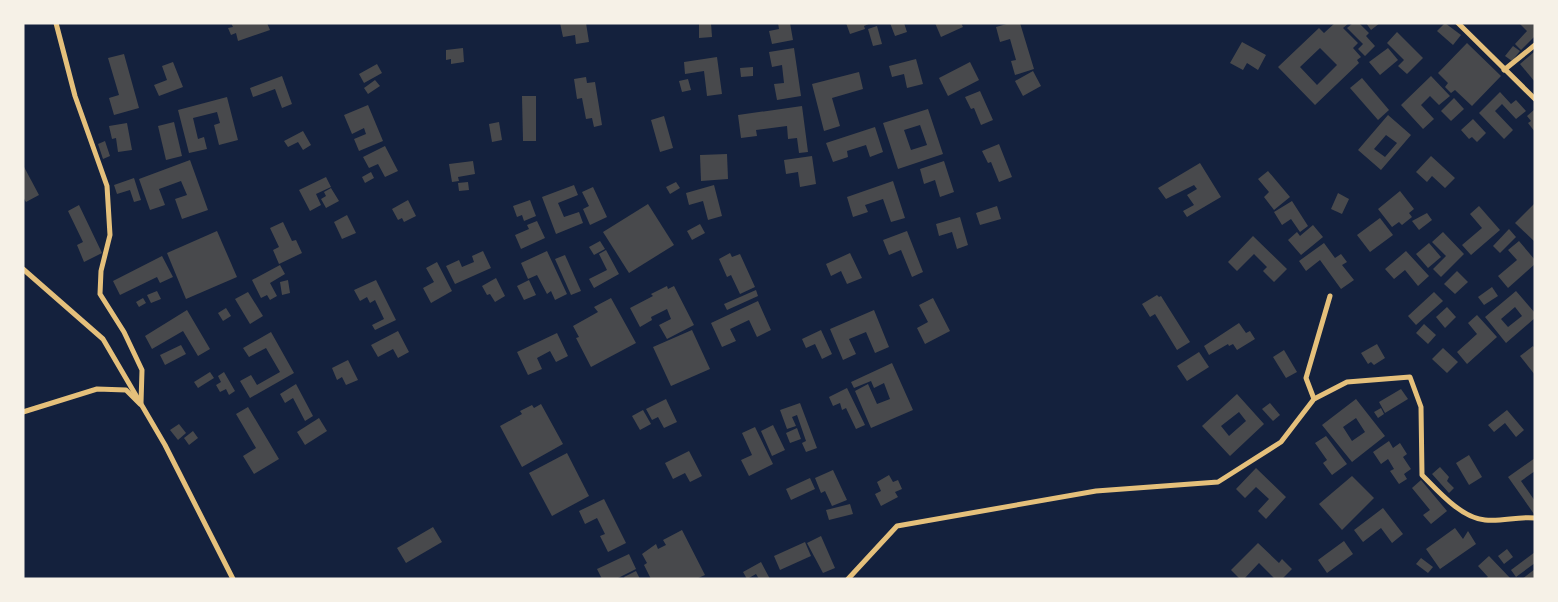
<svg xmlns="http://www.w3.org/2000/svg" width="1558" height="602" font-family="'Source Sans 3',sans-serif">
<rect width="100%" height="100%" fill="#14213d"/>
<g fill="#48494c" fill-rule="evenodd">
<path d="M231,23h36l3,7 -32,11 -2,-8 -5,2 -3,-7 5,-1z"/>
<path d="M560,23h26l3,19 -13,2 -1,-9 -12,2z"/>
<path d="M699,23h12l1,14 -13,1z"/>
<path d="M778,23h12l3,17 -21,4 -3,-13 10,-2z"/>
<path d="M846,23h25l-7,3 1,3 -15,5z"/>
<path d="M890,23h14l3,9 -12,4z"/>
<path d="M935,23h26l2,4 -22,10z"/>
<path d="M1010,23h10l14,46 -19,6 -4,-14 5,-1 -6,-21 -10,3 -4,-15z"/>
<path d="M1335,23h14l-6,5 15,15 -5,5 8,9 -4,3 2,3 -44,42 -37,-38 41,-39 5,5zM1320,48l17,17 -20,20 -17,-18z"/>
<path d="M1353,23h6l10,10 -3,3 9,10 -10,10 -7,-7 5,-5 -16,-16z"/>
<path d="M1366,23h14l-9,7z"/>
<path d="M1445,23l16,12 -8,10 -16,-14z"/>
<path d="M1519,23h16v13l-14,14 -6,-6 12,-13z"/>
<path d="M877,26l5,18 -9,2 -5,-17z"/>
<path d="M1397,32l26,26 -16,16 -9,-8 6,-6 -17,-17z"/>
<path d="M1242,42l24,13 -8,15 -11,-7 -4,7 -13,-7z"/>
<path d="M1467,43l34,33 -29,30 -17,-16 -4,3 -6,-6 3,-4 -10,-10z"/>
<path d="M1513,46l7,5 -8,10 -7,-5z"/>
<path d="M463,48l1,14 -13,2v-5l-5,1v-10z"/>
<path d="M794,48l7,48 -24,4 -3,-16 10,-1 -2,-18 -10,2 -3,-15z"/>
<path d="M1388,48l10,12 -18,15 -11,-13z"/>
<path d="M1534,52l1,1v29l-15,-18z"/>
<path d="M124,54l15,54 -25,7 -5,-17 10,-3 -11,-37z"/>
<path d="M717,57l5,37 -15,2 -3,-25 -19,3 -1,-12z"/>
<path d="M916,59l7,25 -16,4 -3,-14 -12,3 -3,-11z"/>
<path d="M173,62l10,25 -24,9 -5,-11 13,-5 -5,-14z"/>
<path d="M970,62l9,18 -31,16 -9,-18z"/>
<path d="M377,64l5,9 -18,10 -5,-9z"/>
<path d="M753,67v9l-12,1 -1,-9z"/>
<path d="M1033,71l8,15 -18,10 -8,-15z"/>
<path d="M859,72l4,17 -31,9 8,28 -16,5 -12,-47z"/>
<path d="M282,76l10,28 -10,4 -7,-19 -22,8 -3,-9z"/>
<path d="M1431,76l19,20 -11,9 -9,-9 -9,9 13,14 -11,10 -22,-24z"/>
<path d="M586,77l1,6 8,-1 7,43 -8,2 -2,-9 -6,1 -4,-21 -5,1 -3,-20z"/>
<path d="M1362,78l27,32 -11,10 -28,-32z"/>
<path d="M688,79l3,11 -9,2 -3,-11z"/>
<path d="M375,80l5,6 -12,8 -4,-6z"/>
<path d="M980,91l13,29 -12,5 -7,-17 -3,1 -6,-12z"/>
<path d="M1500,92l11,12 5,-4 10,11 -10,8 -14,-15 -7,7 18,19 -9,9 -25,-26z"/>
<path d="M522,96h14v45h-13z"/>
<path d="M227,97l11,43 -19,5 -5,-20 6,-2 -3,-11 -24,6 5,21 6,-2 3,12 -18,4 -11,-43z"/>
<path d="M1454,98l10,11 -13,12 -10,-10z"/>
<path d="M368,105l15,36 -24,10 -5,-12 12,-5 -2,-6 -12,6 -8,-19z"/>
<path d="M802,106l6,46 -9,1 -2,-15 -9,1 -1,-13 -31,4 1,6 -16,2 -3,-23z"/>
<path d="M928,109l15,45 -45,15 -15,-46zM920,125l7,20 -16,5 -7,-20z"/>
<path d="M1535,109v23l-7,-9 3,-2 -4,-5z"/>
<path d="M1388,115l23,20 -30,35 -23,-20zM1386,135l11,8 -12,14 -11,-8z"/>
<path d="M664,116l9,32 -13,4 -9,-32z"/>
<path d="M1473,119l13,14 -9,9 -5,-5 -3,2 -8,-9z"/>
<path d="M174,122l8,34 -16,4 -8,-34z"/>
<path d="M499,122l3,18 -10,2 -3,-18z"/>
<path d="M127,123l5,27 -14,2 -2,-14 -4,1 -3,-13z"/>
<path d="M875,127l8,25 -13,5 -4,-12 -19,6 1,6 -15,5 -7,-19z"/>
<path d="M303,131l8,14 -8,5 -5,-8 -10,5 -4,-6z"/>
<path d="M105,141l5,15 -7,3 -5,-15z"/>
<path d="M999,144l13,33 -13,5 -8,-20 -3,1 -6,-12z"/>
<path d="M385,146l13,25 -13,6 -7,-13 -9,4 -6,-11z"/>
<path d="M727,154l1,25 -27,2 -1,-26z"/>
<path d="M812,156l4,28 -16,3 -2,-15 -12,2 -2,-14z"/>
<path d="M1431,156l24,22 -10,10 -13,-12 -5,6 -11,-10z"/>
<path d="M190,160l18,50 -26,9 -7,-20 12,-4 -6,-14 -22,8 6,16 -15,5 -11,-31z"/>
<path d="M473,161l2,13 -17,3 1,4 -7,1 -3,-18z"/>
<path d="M944,161l10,31 -14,5 -5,-17 -11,4 -4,-15z"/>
<path d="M1200,163l21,34 -34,20 -4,-6 11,-6 -7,-10 10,-6 -3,-4 -28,14 -8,-11z"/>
<path d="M23,165l16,30 -13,7 -3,-5z"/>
<path d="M1268,171l22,26 -16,13 -10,-13 5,-5 -11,-13z"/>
<path d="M371,172l3,6 -9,5 -3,-6z"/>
<path d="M326,177l5,10 -15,7 5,11 -11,6 -11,-21z"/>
<path d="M134,178l7,22 -7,2 -4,-12 -13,4 -3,-9z"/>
<path d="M893,181l12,37 -14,4 -8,-23 -18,6 3,7 -15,5 -6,-20z"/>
<path d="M468,182l1,8 -10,1 -1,-8z"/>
<path d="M676,182l4,6 -10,6 -4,-7z"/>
<path d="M574,185l4,10 -20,8 6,14 15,-5 4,11 -27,11 -14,-37z"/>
<path d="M714,185l8,31 -14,4 -5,-19 -14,4 -3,-12z"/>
<path d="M593,187l14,30 -17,8 -7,-16 6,-3 -7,-14z"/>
<path d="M331,188l8,13 -13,7 -5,-9 5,-3 -2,-4z"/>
<path d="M1400,191l14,18 -5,4 3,4 -10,8 -3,-3 -7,5 -14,-18z"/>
<path d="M1338,193l11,6 -7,15 -11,-5z"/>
<path d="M408,200l8,16 -12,6 -2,-4 -4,2 -6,-11z"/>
<path d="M530,200l6,16 -12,5 -2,-6 -5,2 -4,-11z"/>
<path d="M1292,201l16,25 -8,6 -9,-13 -9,6 -8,-13z"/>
<path d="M1535,203v39l-20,-19z"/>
<path d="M648,204l26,41 -45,28 -26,-41z"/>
<path d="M79,205l23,48 -18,9 -7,-17 6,-3 -15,-31z"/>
<path d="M997,206l4,13 -21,6 -4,-12z"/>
<path d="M1479,206l21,24 -29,25 -9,-10 20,-17 -12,-14z"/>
<path d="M1427,213l5,7 -13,10 -7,-9z"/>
<path d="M347,215l9,18 -14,6 -8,-17z"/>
<path d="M960,217l8,28 -11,4 -5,-17 -13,4 -3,-12z"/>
<path d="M1380,218l13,17 -23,17 -13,-17z"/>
<path d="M537,221l8,17 -24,11 -6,-14 14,-6 -2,-4z"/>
<path d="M283,222l9,19 4,-1 6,13 -23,11 -6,-14 6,-3 -9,-19z"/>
<path d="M700,224l5,9 -13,7 -5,-9z"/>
<path d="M1313,225l10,12 -22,18 -13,-15 9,-8 3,4z"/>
<path d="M1509,229l7,8 -16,16 -7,-7z"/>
<path d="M217,231l20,46 -51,22 -19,-46z"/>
<path d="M907,231l16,41 -11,5 -11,-27 -12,5 -6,-15z"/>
<path d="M1443,232l21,22 -23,23 -8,-8 13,-13 -14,-14z"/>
<path d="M1253,236l34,33 -13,13 -11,-11 4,-4 -13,-13 -17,17 -9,-9z"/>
<path d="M600,241l5,8 -11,6 -5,-8z"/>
<path d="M1519,241l16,19v4l-27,24 -10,-12 19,-16 -9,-10z"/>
<path d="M1324,243l11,15 6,-4 6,8 -5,3 12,15 -13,9 -21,-29 -14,11 -7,-10z"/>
<path d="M1429,243l12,14 -13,11 -12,-14z"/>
<path d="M606,250l13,24 -25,14 -5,-9 18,-9 -8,-16z"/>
<path d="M483,251l8,17 -36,16 -9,-18 13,-6 3,7 12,-5 -2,-6z"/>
<path d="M547,251l20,43 -12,6 -4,-9 -4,3 -10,-19 -9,4 -7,-16z"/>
<path d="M1406,251l23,25 -11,10 -13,-16 -11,9 -9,-10z"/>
<path d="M730,253l2,4 8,-3 15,33 -15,7 -9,-19 -4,2 -8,-18z"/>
<path d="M850,253l12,25 -15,6 -6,-13 -10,5 -5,-12z"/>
<path d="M565,255l16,36 -10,4 -16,-36z"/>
<path d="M162,256l11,21 -13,6 -3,-6 -37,18 -7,-14z"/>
<path d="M437,262l15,29 -21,12 -8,-15 11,-6 -8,-14z"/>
<path d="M280,265l5,9 -15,9 7,13 -7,4 -3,-5 -6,3 -9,-18z"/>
<path d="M1457,271l11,11 -13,12 -11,-10z"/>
<path d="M496,278l9,18 -10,6 -5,-8 -3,1 -5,-9z"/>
<path d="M288,280l2,13 -8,2 -2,-13z"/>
<path d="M376,280l20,40 -21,10 -3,-5 12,-6 -9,-19 -5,3 -3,-6 -7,4 -6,-11z"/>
<path d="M529,280l7,15 -12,5 -7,-14z"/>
<path d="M667,286l1,3 6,-3 20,39 -27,14 -8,-14 12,-6 -4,-10 -16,8 1,3 -12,7 -10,-19 23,-12 -2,-2z"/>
<path d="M1492,287l6,9 -14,9 -6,-8z"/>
<path d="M756,290l2,6 -31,14 -3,-6z"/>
<path d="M157,291l4,8 -10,4 -4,-8z"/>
<path d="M1516,291l19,22v5l-29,25 -21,-26zM1515,307l7,9 -14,11 -7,-8z"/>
<path d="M248,292l15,24 -13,8 -15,-25z"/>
<path d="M1434,292l9,9 -27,24 -8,-9z"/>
<path d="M1157,295l2,2 2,-1 29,46 -13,8 -22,-36 -5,3 -8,-13z"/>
<path d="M143,298l3,5 -7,4 -3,-5z"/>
<path d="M611,298l25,45 -45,24 -15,-29 3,-1 -6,-11 25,-14 -4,-5z"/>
<path d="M933,298l17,33 -25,13 -8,-16 11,-6 -9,-17z"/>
<path d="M758,301l13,29 -14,7 -8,-17 -19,9 6,12 -14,6 -11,-24z"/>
<path d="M1447,307l9,10 -11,11 -9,-11z"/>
<path d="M226,308l5,8 -8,5 -5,-8z"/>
<path d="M187,310l23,39 -12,7 -15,-25 -31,18 -7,-13z"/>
<path d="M874,310l15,37 -14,6 -9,-21 -17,7 7,15 -13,6 -13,-31z"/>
<path d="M1477,315l20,22 -30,27 -10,-12 20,-18 -9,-11z"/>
<path d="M1239,323l7,10 4,-2 5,8 -18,11 -4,-6 -4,2 -1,-2 -19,11 -5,-9z"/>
<path d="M1424,324l12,11 -8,9 -12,-11z"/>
<path d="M692,330l18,39 -39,17 -18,-39z"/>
<path d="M821,330l11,24 -10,5 -7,-15 -9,4 -4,-9z"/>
<path d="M398,331l11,21 -11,6 -5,-9 -15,8 -7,-12z"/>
<path d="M271,332l23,41 -44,25 -10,-17 11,-6 6,10 23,-13 -14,-24 -17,9 -6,-9z"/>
<path d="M557,333l11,23 -12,6 -6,-11 -13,7 5,11 -14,6 -11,-23z"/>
<path d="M1377,344l8,14 -11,7 -3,-3 -3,2 -7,-11z"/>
<path d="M181,345l5,9 -21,11 -5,-10z"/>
<path d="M1533,346l2,3v26l-15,-19z"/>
<path d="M1443,348l15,14 -11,11 -15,-14z"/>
<path d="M1284,350l13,22 -11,6 -13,-21z"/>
<path d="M1199,352l10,15 -22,14 -10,-15z"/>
<path d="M348,360l10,20 -12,5 -4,-8 -5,3 -5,-12z"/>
<path d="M892,363l21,47 -42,18 -16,-37 13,-7 9,20 13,-5 -6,-16 -10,5 -3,-7 -17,7 -3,-6z"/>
<path d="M210,372l4,6 -16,10 -4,-6z"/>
<path d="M224,372l11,19 -6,4 -3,-6 -6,3 -4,-7 5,-3 -3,-6z"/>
<path d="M296,384l17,32 -8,5 -12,-23 -8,5 -5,-9z"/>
<path d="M847,388l18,37 -9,4 -10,-21 -4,2 -2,-7 -7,3 -4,-9z"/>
<path d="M1401,389l7,10 -23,14 -6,-11z"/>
<path d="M1237,394l27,30 -34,32 -28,-30zM1239,412l7,9 -17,15 -8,-10z"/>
<path d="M666,399l11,23 -13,6 -6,-11 -6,3 -6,-11z"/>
<path d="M1356,399l29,37 -33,26 -30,-37zM1356,418l9,14 -13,9 -9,-14z"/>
<path d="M800,403l17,45 -11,4 -4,-9 4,-2 -9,-26 -5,2 4,9 -9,3 -7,-19z"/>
<path d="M1270,403l10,12 -7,6 -11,-12z"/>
<path d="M541,404l22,40 -41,23 -22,-41 22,-12 -2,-3 12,-6 2,3z"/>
<path d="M248,407l31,52 -25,15 -11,-18 13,-8 -20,-34z"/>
<path d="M1381,408l3,6 -6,4 -4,-6z"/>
<path d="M643,410l8,14 -11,6 -8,-14z"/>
<path d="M1507,410l17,20 -8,7 -11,-14 -11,9 -6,-7z"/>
<path d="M319,418l8,13 -22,14 -8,-13z"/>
<path d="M179,424l7,9 -8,7 -8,-10z"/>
<path d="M773,425l12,25 -13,6 -11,-25z"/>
<path d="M755,427l18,37 -24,12 -8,-16 11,-5 -10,-22z"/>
<path d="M797,428l4,11 -11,4 -4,-10z"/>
<path d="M193,431l5,7 -9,7 -5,-7z"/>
<path d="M1326,436l21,28 -15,11 -9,-12 4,-3 -12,-17z"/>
<path d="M1389,441l4,7 7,-5 7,11 -4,3 8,12 -7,5 3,5 -8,5 -9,-13 4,-2 -6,-10 -7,5 -8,-12z"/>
<path d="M689,451l13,25 -12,6 -5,-9 -12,6 -8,-16z"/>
<path d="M567,453l22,43 -37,20 -23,-43z"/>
<path d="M1469,455l13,22 -13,8 -13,-22z"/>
<path d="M1535,458v13l-14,10 14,20 -1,13 -26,-37z"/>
<path d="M1440,467l9,10 -2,4 7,7 -5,5 -17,-19z"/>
<path d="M1256,468l30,29 -20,22 -8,-8 11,-12 -13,-12 -11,11 -9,-9z"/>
<path d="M833,470l14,30 -15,6 -7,-15 -4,2 -6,-15z"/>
<path d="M889,475l4,7 5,-2 4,9 -7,3 3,5 -17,9 -6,-12 6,-3 -4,-9z"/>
<path d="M1352,476l22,22 -32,32 -23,-26z"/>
<path d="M810,478l5,11 -24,11 -5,-11z"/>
<path d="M1421,480l26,31 -16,13 -8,-9 7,-5 -18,-22z"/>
<path d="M604,499l22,44 -18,9 -8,-16 5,-2 -8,-16 -12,6 -6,-13z"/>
<path d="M850,504l3,10 -24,6 -3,-10z"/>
<path d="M1383,508l20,26 -11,9 -11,-15 -18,14 -9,-12z"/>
<path d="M433,527l9,15 -36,21 -9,-15z"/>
<path d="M1455,528l8,11 5,-8 8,13 -36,25 -14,-20z"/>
<path d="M682,530l23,45 -9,4h-45l-7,-14 3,-2 -5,-9 14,-10 2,5 8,-4 -3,-5z"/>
<path d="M821,536l14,32 -12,5 -16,-30z"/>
<path d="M1344,541l9,13 -26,19 -9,-13z"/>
<path d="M805,542l6,14 -31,14 -6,-14z"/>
<path d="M1258,543l21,20 3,-4 10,10 -10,10h-7l-16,-16 -15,16h-4l-9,-9z"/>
<path d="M1507,549l6,8 -9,7 -6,-8z"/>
<path d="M1535,552v11l-19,14 -5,-7z"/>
<path d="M629,554l7,15 -20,10h-14l-5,-10z"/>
<path d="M1489,556l22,23h-26l3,-2 -10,-11z"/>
<path d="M1421,558l12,9 -5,6 -12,-9z"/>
<path d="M761,562l9,17h-11l-3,-5 -9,5 -4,-7z"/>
<path d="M1535,569v10h-13z"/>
<path d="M636,571l4,8h-15l-1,-2z"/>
</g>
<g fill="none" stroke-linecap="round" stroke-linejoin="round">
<g stroke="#e5c07b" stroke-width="5">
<path d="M56,23l19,73 32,90 3,49 -9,36 -1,23 24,38 18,38 -1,33"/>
<path d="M1458,23l77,76"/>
<path d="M1504,70l31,-25"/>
<path d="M23,269l80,70 62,106 68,134"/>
<path d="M1314,399l-8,-21 24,-82"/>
<path d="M23,412l74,-23 29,1 14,14"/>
<path d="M848,579l49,-53 199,-35 122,-9 63,-40 33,-43 33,-17 63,-5 11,30 1,68c16,16 39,43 63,45 17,2 33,-4 50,-2"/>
</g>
</g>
<rect width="1558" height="602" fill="none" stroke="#f6f1e7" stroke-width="49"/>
</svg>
